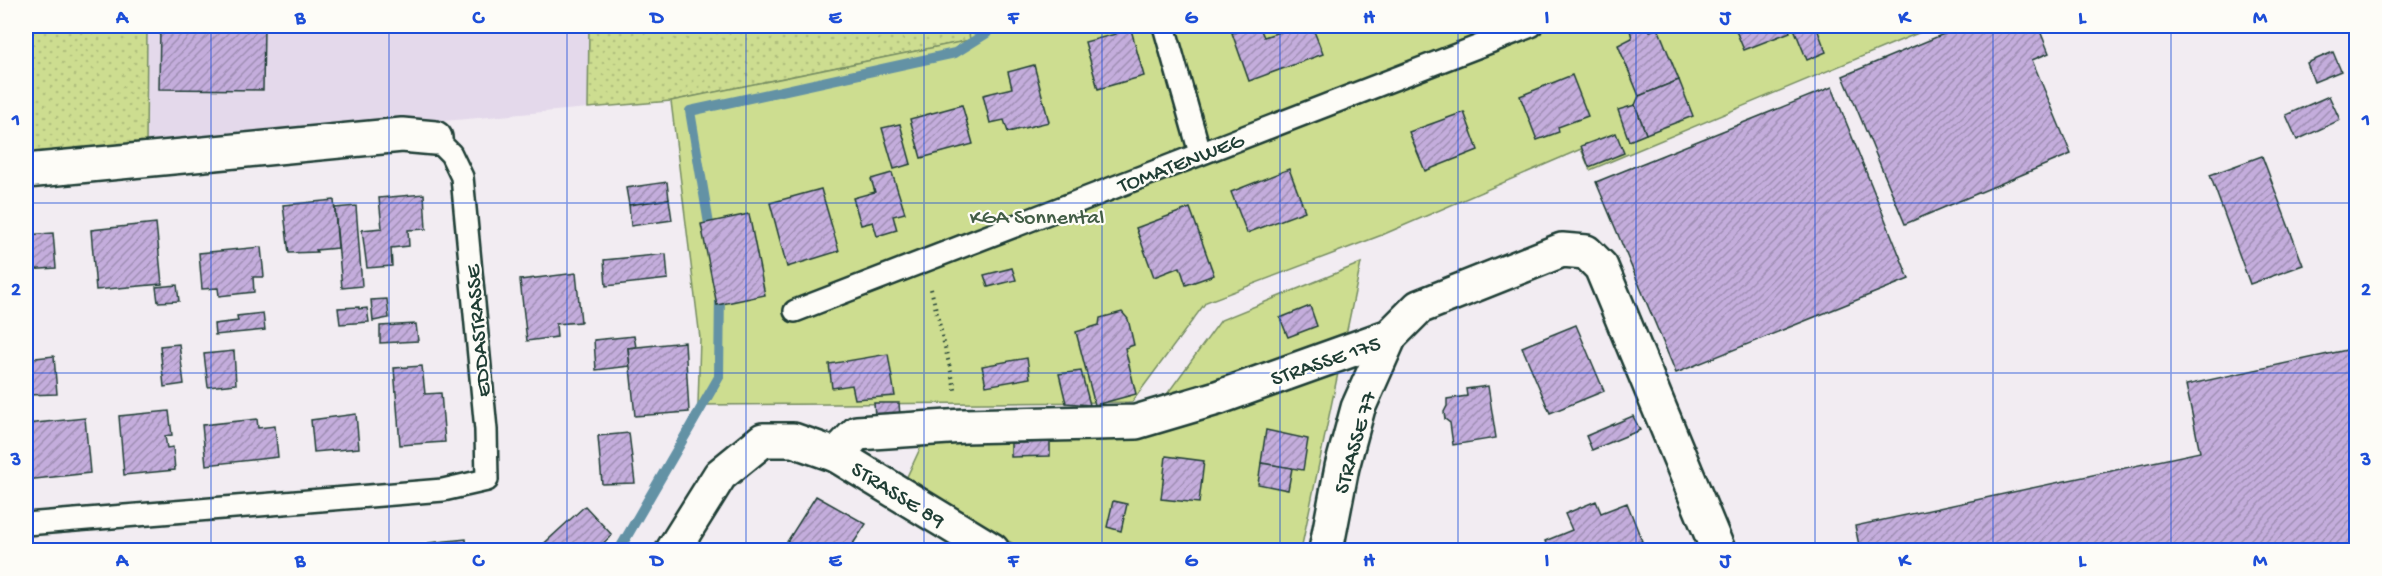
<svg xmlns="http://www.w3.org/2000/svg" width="2382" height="576" font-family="'Gochi Hand',sans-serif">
<defs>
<pattern id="grass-dots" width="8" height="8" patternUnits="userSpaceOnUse" patternTransform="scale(1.5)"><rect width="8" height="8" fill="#cddd90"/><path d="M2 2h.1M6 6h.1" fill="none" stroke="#b0bf7d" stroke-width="1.8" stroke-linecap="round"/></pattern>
<pattern id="building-hatch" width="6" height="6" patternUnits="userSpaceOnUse" patternTransform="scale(1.5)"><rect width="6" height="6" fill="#c4addc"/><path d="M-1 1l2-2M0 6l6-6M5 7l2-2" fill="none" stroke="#9f8eb3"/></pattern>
</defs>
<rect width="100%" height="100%" fill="#f2ecf2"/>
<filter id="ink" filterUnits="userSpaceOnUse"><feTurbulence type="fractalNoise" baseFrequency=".0167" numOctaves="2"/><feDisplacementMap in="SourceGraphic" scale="12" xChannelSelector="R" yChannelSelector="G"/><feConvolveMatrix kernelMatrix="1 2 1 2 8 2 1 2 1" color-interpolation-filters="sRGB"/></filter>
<g filter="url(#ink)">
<path fill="#e4d9eb" d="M147,26h442l-1,82 -442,40z"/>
<g fill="url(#grass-dots)" stroke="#768d62" stroke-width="1.5">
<path d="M26,26h121l-1,122 -120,15z"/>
<path d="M589,26h379l3,14 -300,61 -83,7z"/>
</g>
<g fill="#cddd90" stroke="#768d62" stroke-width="1.5">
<path d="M968,26h967l-345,144 -9,-21 -199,86 -176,67 -74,100 -434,3 2,-67 -29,-237 299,-61z"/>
<path d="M1361,263l-60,287h-277l-119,-69 20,-43 221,-15 75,-103z"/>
</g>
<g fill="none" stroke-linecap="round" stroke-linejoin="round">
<g stroke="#6492a5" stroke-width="10">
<path d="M711,236l-21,-125 265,-58 32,-20 2,-7"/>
<path d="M619,550l100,-173 1,-87"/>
</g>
</g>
<g fill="url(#building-hatch)" stroke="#1f3d34" stroke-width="1.5">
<path d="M160,26h104l-1,64 -104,-1z"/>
<path d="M429,26h103v3z"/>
<path d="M1122,26h8l14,50 -46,13 -13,-47 31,-8 -1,-6z"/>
<path d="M1254,26h5l5,11 34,-11h14l11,28 -74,27 -17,-48z"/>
<path d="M1629,26h19l2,5 8,-3 21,52 -40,16 -21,-51 14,-7z"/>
<path d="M1734,26h54l2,6 -46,18z"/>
<path d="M1793,26h23l10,26 -19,8z"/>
<path d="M1963,26h75l11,27 -17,7 39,94 -166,70 -62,-148z"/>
<path d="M2333,52l8,19 -27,11 -7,-19z"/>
<path d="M1034,65l15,57 -41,10 -4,-12 -14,3 -7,-28 29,-7 -4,-16z"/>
<path d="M1572,75l16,41 -30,11 1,5 -22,8 -17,-44z"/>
<path d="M1679,80l14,36 -47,18 -11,-29 4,-9z"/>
<path d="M1832,87l77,192 -233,94 -80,-191z"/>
<path d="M2329,96l11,24 -43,20 -11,-25z"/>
<path d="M962,105l11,39 -52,14 -11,-39z"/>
<path d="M1635,105l11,29 -17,7 -11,-31z"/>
<path d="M1464,112l14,38 -53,21 -16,-39z"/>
<path d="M900,124l11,40 -17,5 -12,-41z"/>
<path d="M1616,133l8,20 -35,14 -8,-21z"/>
<path d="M2262,156l41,109 -53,19 -40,-109z"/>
<path d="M1289,169l16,42 -58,22 -16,-41z"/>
<path d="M892,173l13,40 -12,3 4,14 -20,6 -4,-14 -12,3 -8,-27 22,-6 -4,-13z"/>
<path d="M667,182l2,17 -40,6 -3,-17z"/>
<path d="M821,189l18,62 -52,16 -17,-64z"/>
<path d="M424,194l2,35 -18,1 1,16 -18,2 1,18 -25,2 -5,-38 20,-2 -3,-30z"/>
<path d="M669,199l3,21 -41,6 -2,-21z"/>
<path d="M334,200l4,48 -22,2 1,2 -28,1 -6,-48z"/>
<path d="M356,206l6,80 -20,2 -7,-80z"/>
<path d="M1190,208l24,67 -28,10 -6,-18 -26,10 -18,-49z"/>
<path d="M749,214l16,81 -48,10 -16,-81z"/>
<path d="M156,223l6,61 -66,6 -5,-60z"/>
<path d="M53,233l3,35 -30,2v-35z"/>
<path d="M261,247l3,30h-11l1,15 -35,4 -1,-8 -16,1 -3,-36z"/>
<path d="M666,254l2,25 -62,7 -2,-26z"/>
<path d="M1012,268l4,12 -28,7 -4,-12z"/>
<path d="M576,273l5,49 -25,2 1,13 -30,4 -7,-61z"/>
<path d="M177,285l2,16 -21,1 -2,-15z"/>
<path d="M387,299l2,19 -16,3 -2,-21z"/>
<path d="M1310,306l7,20 -29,11 -8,-19z"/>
<path d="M359,307v2l8,-1 2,14 -29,2 -2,-16z"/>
<path d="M1122,312l6,7 6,26 -9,3 11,46 -41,11 -19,-73 23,-7 1,-7z"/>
<path d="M263,313l2,17 -50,5 -1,-11 24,-3 -1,-5z"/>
<path d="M416,324l2,17 -38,2v-17z"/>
<path d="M1576,325l28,66 -54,22 -28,-66z"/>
<path d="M634,336l2,11 -8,1 2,18 -34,4 -2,-30z"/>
<path d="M685,342l4,70 -54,4 -7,-68z"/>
<path d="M179,344l5,40 -20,3 -4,-41z"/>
<path d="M2356,348v202h-496l-5,-24 345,-74 -14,-67z"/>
<path d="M234,351l2,33 -28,3 -4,-33z"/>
<path d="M888,354l7,42 -40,3 -3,-14 -20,3 -3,-24z"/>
<path d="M54,356l3,38 -31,1v-36z"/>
<path d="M1027,358l3,20 -44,8 -4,-20z"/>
<path d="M422,366l3,28 16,-1 4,49 -45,3 -6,-77z"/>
<path d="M1081,371l9,34 -24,-2 -7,-29z"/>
<path d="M1488,386l8,52 -43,7 -3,-22 -5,-4 -1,-7 3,-6v-7l20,-3 -1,-7z"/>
<path d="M874,403h25l1,13 -25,1z"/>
<path d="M169,411l3,24 -7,1 2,12 6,-1 2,23 -51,5 -5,-59z"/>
<path d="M356,414l3,34 -45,4 -3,-32z"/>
<path d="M1633,416l7,14 -48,20 -6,-14z"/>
<path d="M85,418l5,55 -64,7v-56z"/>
<path d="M257,419l1,9 17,-2 3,31 -72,8 -4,-40z"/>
<path d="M1266,430l42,9 -5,31 -42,-7z"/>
<path d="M629,433l6,50 -33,1 -4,-48z"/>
<path d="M1050,442v14l-39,1v-14z"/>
<path d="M1166,456l38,5 -5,42 -38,-4z"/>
<path d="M1261,463l31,5 -4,22 -30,-6z"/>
<path d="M816,496l50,28 -17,26h-55l-9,-5z"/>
<path d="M1113,501l14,3 -6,27 -14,-4z"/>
<path d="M1596,501l5,12 26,-10 15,38 -25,9h-69l-3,-9 27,-11 -7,-16z"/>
<path d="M585,506l27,29 -16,15h-56l-2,-1z"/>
<path d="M466,539l1,11h-39v-7z"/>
</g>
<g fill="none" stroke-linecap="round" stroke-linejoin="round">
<g stroke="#1f3d34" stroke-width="26">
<g id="service">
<path d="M1164,26l36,127"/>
<path d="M795,311l736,-285"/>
<path d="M26,524l417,-34 44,-10 -1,-50 -24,-253 -11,-23 -16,-16"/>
</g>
</g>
<g stroke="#1f3d34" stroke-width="38">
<g id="minor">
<path d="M26,171l376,-36 33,3"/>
<path d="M836,455l21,-22 107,-7 172,-4 81,-24 173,-62 29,-29 143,-57 24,2 15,15 117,283"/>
<path d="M673,550l47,-75 43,-35h30l43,15 156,95"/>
<path d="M1326,550l16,-83 16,-59 32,-72"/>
</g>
</g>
<path stroke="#1f3d34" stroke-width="4" stroke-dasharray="1.5 4.5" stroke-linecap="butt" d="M931,289l25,104"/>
<use href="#service" stroke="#fdfcf7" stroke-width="21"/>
<use href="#minor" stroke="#fdfcf7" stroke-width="33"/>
</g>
</g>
<path fill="none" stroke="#1d4ed8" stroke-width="1.5" stroke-opacity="0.55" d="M211,26v524M389,26v524M567,26v524M746,26v524M924,26v524M1102,26v524M1280,26v524M1458,26v524M1636,26v524M1815,26v524M1993,26v524M2171,26v524M26,203h2330M26,373h2330"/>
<g text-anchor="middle" stroke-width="4.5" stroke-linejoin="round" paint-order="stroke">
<g font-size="22" fill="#1f3d34" stroke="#fdfcf7">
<text transform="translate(1180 161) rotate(-21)" y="8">TOMATENWEG</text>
<text transform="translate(476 331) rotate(-95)" y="8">EDDASTRASSE</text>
<text transform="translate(1325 359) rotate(-19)" y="8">STRASSE 175</text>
<text transform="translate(1353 442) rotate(-74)" y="8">STRASSE 77</text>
<text transform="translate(899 493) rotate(32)" y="8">STRASSE 89</text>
</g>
<g font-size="22" fill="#425d46" stroke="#fdfcf7">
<text x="1037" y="223">KGA Sonnental</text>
</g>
</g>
<rect width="2382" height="576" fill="none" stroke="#fdfcf7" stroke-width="66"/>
<rect x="33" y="33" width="2316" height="510" fill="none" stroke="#1d4ed8" stroke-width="2"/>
<g font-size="20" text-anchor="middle" font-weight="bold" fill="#1d4ed8">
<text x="122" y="23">A</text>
<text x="300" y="23">B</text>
<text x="478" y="23">C</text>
<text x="657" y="23">D</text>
<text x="835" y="23">E</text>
<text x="1013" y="23">F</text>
<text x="1191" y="23">G</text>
<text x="1369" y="23">H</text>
<text x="1547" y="23">I</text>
<text x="1725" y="23">J</text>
<text x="1904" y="23">K</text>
<text x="2082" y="23">L</text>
<text x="2260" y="23">M</text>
<text x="16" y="125">1</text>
<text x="2366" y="125">1</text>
<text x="16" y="295">2</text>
<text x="2366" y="295">2</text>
<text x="16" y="465">3</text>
<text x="2366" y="465">3</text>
<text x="122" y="566">A</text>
<text x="300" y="566">B</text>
<text x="478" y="566">C</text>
<text x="657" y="566">D</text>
<text x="835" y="566">E</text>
<text x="1013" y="566">F</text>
<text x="1191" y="566">G</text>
<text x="1369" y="566">H</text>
<text x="1547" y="566">I</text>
<text x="1725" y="566">J</text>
<text x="1904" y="566">K</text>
<text x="2082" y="566">L</text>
<text x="2260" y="566">M</text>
</g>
</svg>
